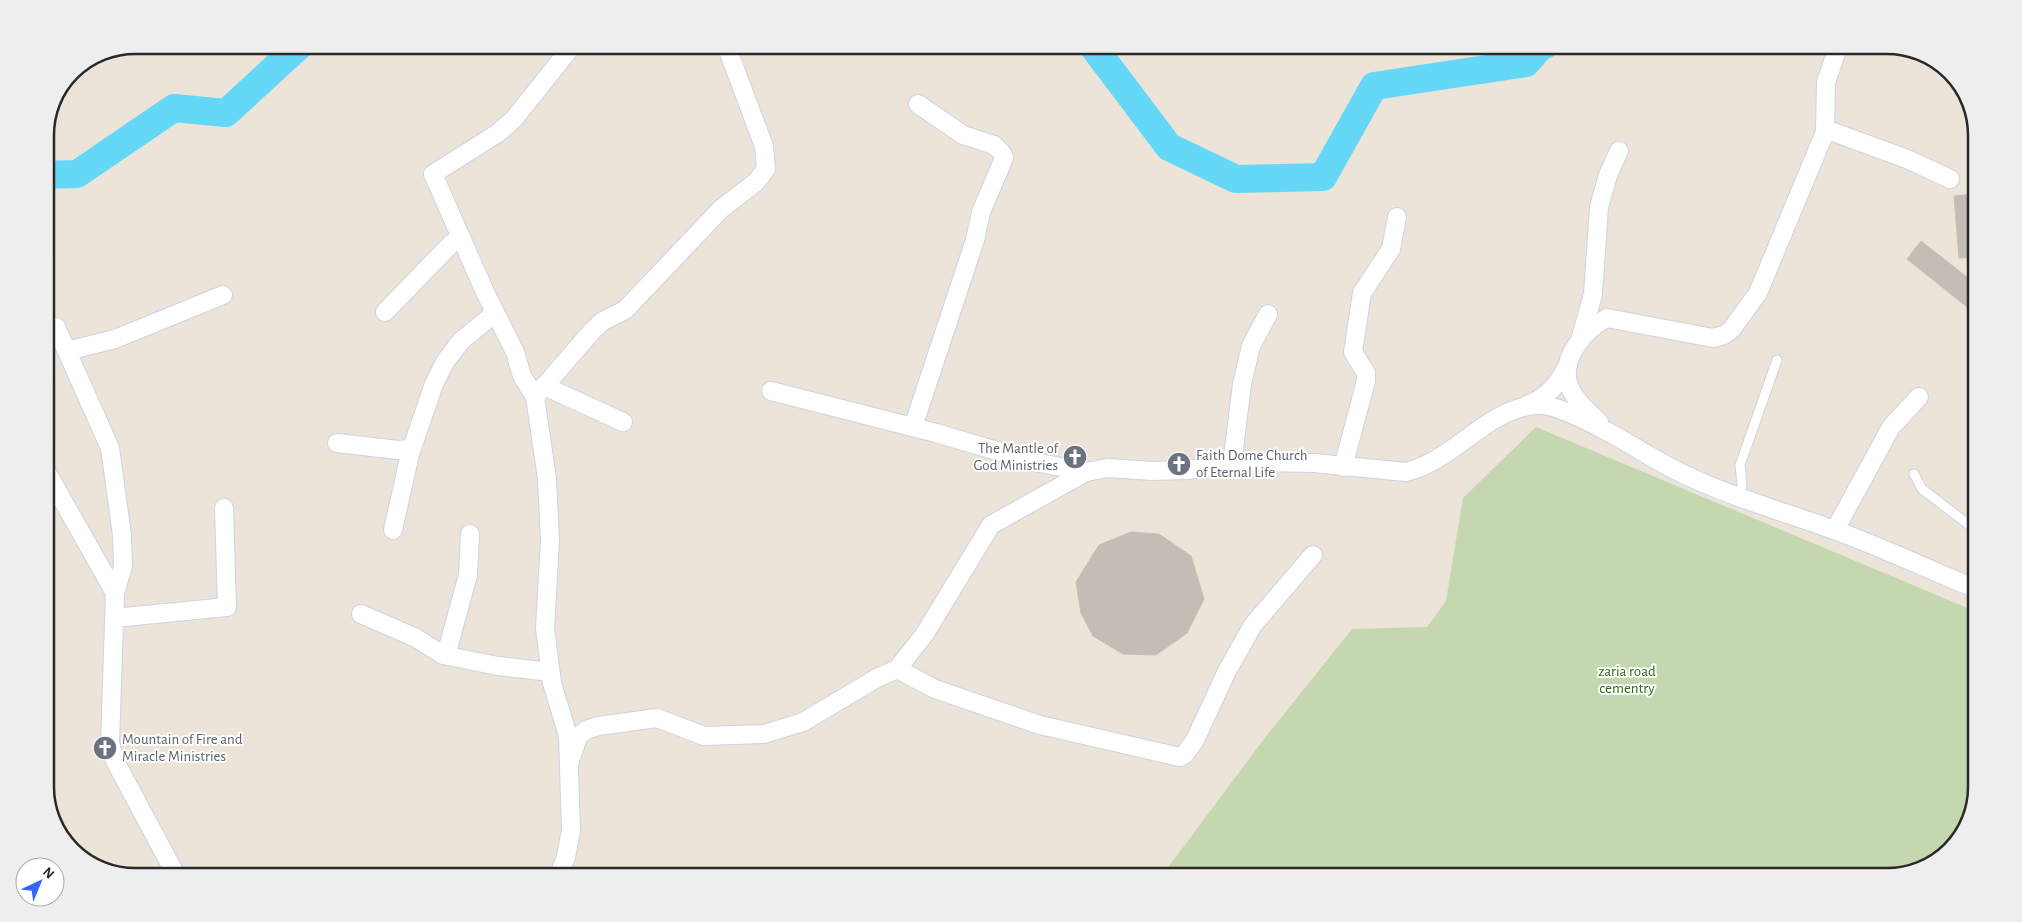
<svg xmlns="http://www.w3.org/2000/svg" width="2022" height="922" font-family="'Alegreya Sans',sans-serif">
<rect width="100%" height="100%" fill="#ece3d9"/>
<path fill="#c5d7af" d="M1536,427l441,185v175l-7,35 -33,40 -50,15h-726l103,-138 88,-110 75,-2 19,-26 17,-103z"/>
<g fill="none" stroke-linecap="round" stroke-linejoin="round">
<g stroke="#64d8f6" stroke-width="28">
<path d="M1092,45l77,102 67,32 87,-2 51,-91 152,-23 14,-16 5,-2"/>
<path d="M45,175l32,-1 97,-66 52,5 74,-68"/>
</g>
</g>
<g fill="#c4bdb6" stroke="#c8bfb3">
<path d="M1977,194v63l-18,1 -5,-62z"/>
<path d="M1921,241l56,44v30l-70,-56z"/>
<path d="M1131,532l28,2 32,22 13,43 -17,34 -31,22 -33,-1 -30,-18 -12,-23 -5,-31 23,-37z"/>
</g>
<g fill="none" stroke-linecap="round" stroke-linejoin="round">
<g stroke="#ced3e3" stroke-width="11">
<g id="lane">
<path d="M1914,474l8,15 55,42"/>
<path d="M1740,497l2,-13 -2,-19 37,-105"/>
</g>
</g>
<g stroke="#ced3e3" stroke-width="20">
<g id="street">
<path d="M1825,129l82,30 43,20"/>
<path d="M385,312l66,-68 10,-7"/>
<path d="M56,327l54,121 12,87 1,31 -8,27 -5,150 5,18 62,116"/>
<path d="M1581,337l12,-43 6,-87 9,-32 11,-24"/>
<path d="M67,351l48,-12 108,-44"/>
<path d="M544,386l79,36"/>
<path d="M771,391l165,42 99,29 51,10"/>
<path d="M535,397l58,-67 10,-9 22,-11 96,-101 35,-27 10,-13 -2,-23 -38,-101"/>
<path d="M1527,405c20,-7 31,-21 41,-40"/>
<path d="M1599,422c-11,-10 -24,-22 -30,-36 -10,-27 16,-57 38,-68l106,20 11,-3 7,-5 27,-37 67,-161 1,-50 13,-37"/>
<path d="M913,427l62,-187 6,-28 23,-54 -2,-5 -8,-8 -31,-10 -45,-31"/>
<path d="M337,443l61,7 14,-1"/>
<path d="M1232,465l10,-81 9,-38 17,-32"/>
<path d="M1343,467l23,-86v-8l-13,-21 9,-59 29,-44 6,-32"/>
<path d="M45,469l70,124"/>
<path d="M393,530l17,-76 24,-70 11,-22 16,-21 34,-28"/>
<path d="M1835,530l56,-103 28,-30"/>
<path d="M361,614l55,24 27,17 55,11 52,6"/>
<path d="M114,618l113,-11 -3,-99"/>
<path d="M446,655l22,-80 2,-41"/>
<path d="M897,669l38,20 105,36 140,32 5,-3 10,-14 32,-69 26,-46 60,-70"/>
<path d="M569,764l9,-27 8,-7 12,-4 59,-8 47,18 60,-2 39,-12 74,-44 20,-9 27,-34 67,-110 95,-53 22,-4 44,3 34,-1 71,-8 57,1 92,9c49,-12 79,-62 129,-67 26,-3 89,36 113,50 57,35 123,52 186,75 48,17 95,40 143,59"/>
<path d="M558,877l8,-20 5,-27 -3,-94 -16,-53 -7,-55 5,-87 -3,-62 -12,-82 -13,-21 -7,-24 -30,-60 -52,-118 65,-41 16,-14 59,-74"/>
</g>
</g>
<use href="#lane" stroke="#fff" stroke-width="9"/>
<use href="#street" stroke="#fff" stroke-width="18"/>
</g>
<defs>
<g id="church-disc" transform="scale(1.25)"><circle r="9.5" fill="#6b7280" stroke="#fff"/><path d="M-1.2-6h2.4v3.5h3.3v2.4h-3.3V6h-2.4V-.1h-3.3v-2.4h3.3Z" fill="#fff"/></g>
</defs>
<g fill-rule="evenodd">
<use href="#church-disc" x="1075" y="457"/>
<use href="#church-disc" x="1179" y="464"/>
<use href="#church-disc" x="105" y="748"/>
</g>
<g text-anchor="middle" stroke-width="4" stroke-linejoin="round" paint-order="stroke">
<g font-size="15" fill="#5b616d" stroke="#fff" text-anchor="start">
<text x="1058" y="453" text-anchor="end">The Mantle of<tspan x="1058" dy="17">God Ministries</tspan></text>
<text x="1196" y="460">Faith Dome Church<tspan x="1196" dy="17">of Eternal Life</tspan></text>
<text x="122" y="744">Mountain of Fire and<tspan x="122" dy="17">Miracle Ministries</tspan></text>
</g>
<g font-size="15" fill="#2b6a15" stroke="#fff">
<text x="1627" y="676">zaria road<tspan x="1627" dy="17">cementry</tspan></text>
</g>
</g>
<path d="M0 0H2022V922H0ZM135 54H1887A81 81 0 0 1 1968 135V787A81 81 0 0 1 1887 868H135A81 81 0 0 1 54 787V135A81 81 0 0 1 135 54Z" fill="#eee" fill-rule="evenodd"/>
<path fill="none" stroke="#292929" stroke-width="2.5" d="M135 54H1887A81 81 0 0 1 1968 135V787A81 81 0 0 1 1887 868H135A81 81 0 0 1 54 787V135A81 81 0 0 1 135 54Z"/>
<g transform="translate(40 882) rotate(44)"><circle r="24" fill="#ffffff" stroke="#a9a9a9"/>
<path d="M0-4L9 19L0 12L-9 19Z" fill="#3365ff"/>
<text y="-8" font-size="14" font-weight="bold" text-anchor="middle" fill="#292929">N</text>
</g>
</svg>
